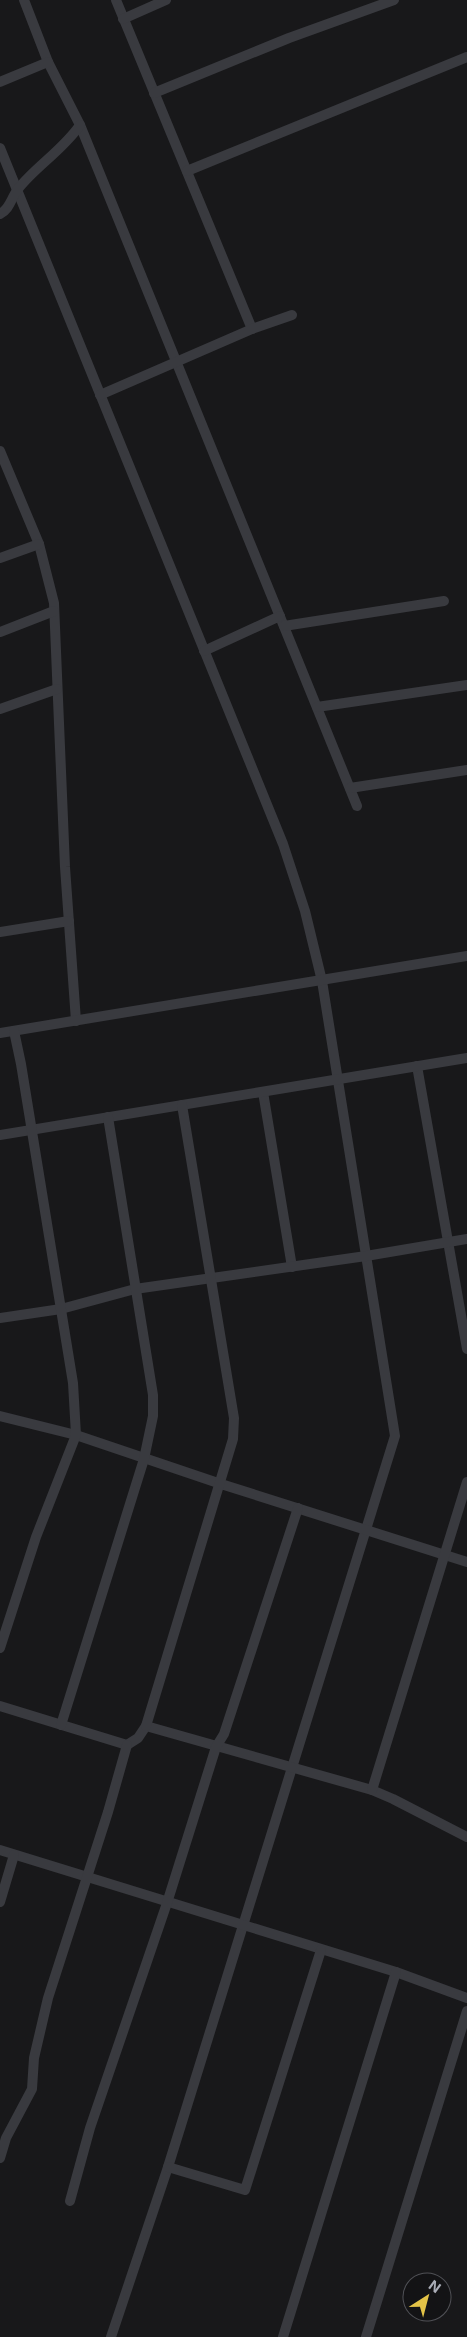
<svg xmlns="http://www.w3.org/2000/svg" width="467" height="2337" font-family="Inter,sans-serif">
<rect width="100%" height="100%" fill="#18181a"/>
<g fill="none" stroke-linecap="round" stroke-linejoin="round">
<g stroke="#393a3f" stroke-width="10">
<path d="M24,0l24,62 32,63 277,681"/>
<path d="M116,0l136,329"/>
<path d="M123,19l43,-19"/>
<path d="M0,82l48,-20"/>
<path d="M154,93l135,-55 105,-38"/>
<path d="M0,148l283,696 22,67 17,70 73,455 -227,731 -57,170"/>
<path d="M187,171l280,-114"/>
<path d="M0,214c10,-5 11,-16 18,-25 18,-23 45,-39 62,-64"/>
<path d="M100,395l152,-66 40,-14"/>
<path d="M0,451l39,93 15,59 11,264 11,154"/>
<path d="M0,558l39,-14"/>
<path d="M284,626l160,-25"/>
<path d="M0,632l54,-21"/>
<path d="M204,651l76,-35"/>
<path d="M317,707l150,-22"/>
<path d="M0,709l57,-20"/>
<path d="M350,788l117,-18"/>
<path d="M0,932l69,-11"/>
<path d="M0,1033l467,-77"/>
<path d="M417,1066l50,283"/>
<path d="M263,1092l29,175"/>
<path d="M0,1135l467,-77"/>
<path d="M0,1318l61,-9 74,-20 231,-33 101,-17"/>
<path d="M0,1416l76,19 145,49 246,78"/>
<path d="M0,1648l36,-111 40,-102 -3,-52 -52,-319 -7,-33"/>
<path d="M0,1706l127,39 11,-7 8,-12 226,64 21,9 74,38"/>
<path d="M61,1725l83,-266 9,-43v-21l-45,-278"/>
<path d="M146,1726l87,-287 1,-21 -52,-313"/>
<path d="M372,1790l95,-308"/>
<path d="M0,1850l396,122 71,26"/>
<path d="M0,1902l14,-47"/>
<path d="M0,2158l6,-20 26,-49 2,-31 14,-60 60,-186 19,-67"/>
<path d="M168,2167l77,23 76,-240"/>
<path d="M70,2201l20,-73 77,-225 49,-156 8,-13 74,-226"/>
<path d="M283,2337l113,-365"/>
<path d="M366,2337l101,-326"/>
</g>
</g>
<g transform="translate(427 2297) rotate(36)"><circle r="24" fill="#131315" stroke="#505156"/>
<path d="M0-4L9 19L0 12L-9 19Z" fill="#e3c347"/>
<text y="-8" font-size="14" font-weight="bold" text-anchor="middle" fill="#abaeb8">N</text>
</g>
</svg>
